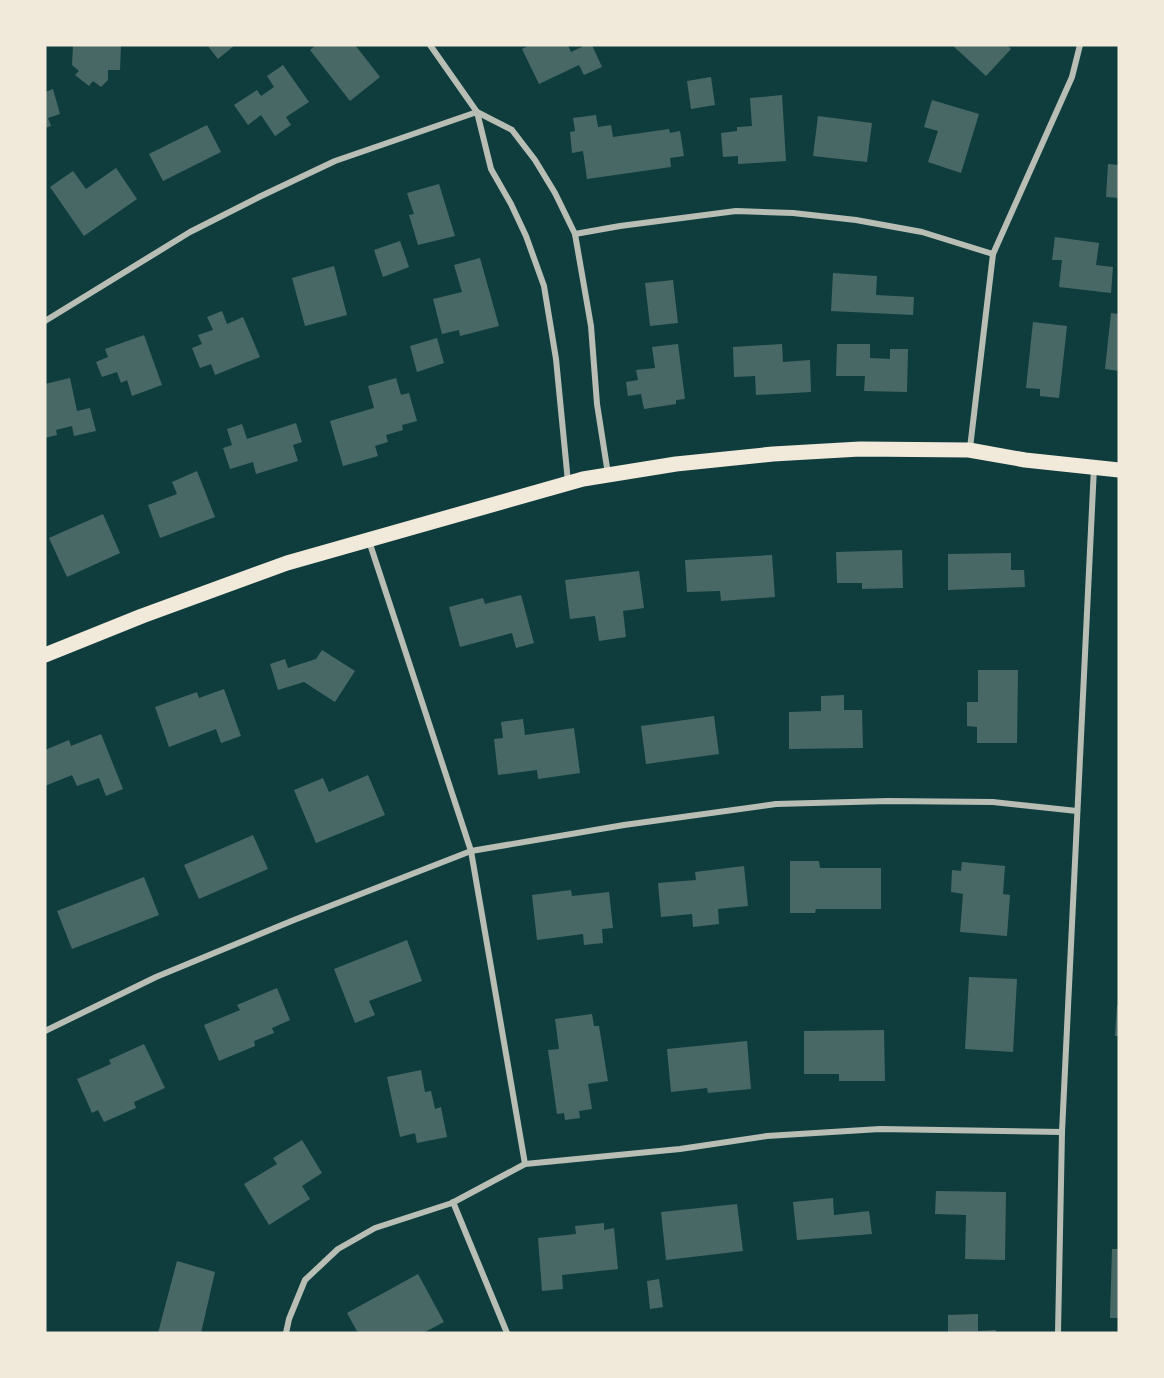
<svg xmlns="http://www.w3.org/2000/svg" width="1164" height="1378" font-family="Lato,sans-serif">
<rect width="100%" height="100%" fill="#0f3d3e"/>
<g fill="#486865">
<path d="M73,45h48l-1,25h-12v10l-7,7 -8,-6 -4,5 -14,-11 4,-4 -7,-6z"/>
<path d="M207,45h28l-17,14z"/>
<path d="M316,45h39l25,32 -30,24 -40,-51z"/>
<path d="M530,45h38l3,7 15,-7h6l10,22 -18,8 -5,-10 -40,19 -17,-35z"/>
<path d="M952,45h55l4,4 -25,27z"/>
<path d="M283,65l26,37 -23,15 5,8 -16,11 -14,-21 -13,10 -14,-20 23,-15 4,6 13,-9 -7,-11z"/>
<path d="M711,77l4,28 -24,4 -4,-28z"/>
<path d="M53,89l7,25 -12,4 3,8 -6,2v-36z"/>
<path d="M782,95l4,66 -48,3v-8l-15,1 -2,-24 16,-2v-4l15,-1 -2,-28z"/>
<path d="M932,100l47,14 -18,59 -33,-11 10,-31 -14,-4z"/>
<path d="M596,115l2,12 13,-2 2,12 56,-8 1,4 10,-2 4,25 -14,2 1,9 -84,12 -4,-28 -11,2 -2,-21 5,-1 -2,-13z"/>
<path d="M818,116l54,7 -5,39 -54,-6z"/>
<path d="M207,125l14,27 -58,29 -14,-27z"/>
<path d="M1108,164l11,1v33l-13,-1z"/>
<path d="M116,168l21,31 -53,37 -34,-49 23,-16 13,18z"/>
<path d="M439,184l16,52 -37,9 -9,-30 5,-1 -7,-21z"/>
<path d="M1055,237l44,6 -3,22 17,2 -2,26 -52,-6 3,-27h-10z"/>
<path d="M400,241l9,26 -26,10 -9,-27z"/>
<path d="M480,258l19,68 -39,10 -1,-6 -17,4 -9,-35 29,-7 -8,-27z"/>
<path d="M334,266l13,49 -42,11 -13,-48z"/>
<path d="M833,273l44,3 -1,19 38,2 -1,18 -82,-4z"/>
<path d="M673,280l5,43 -28,3 -5,-43z"/>
<path d="M222,311l5,13 16,-7 17,40 -45,18 -4,-11 -11,4 -8,-20 10,-4 -4,-9 15,-5 -6,-13z"/>
<path d="M1111,313l8,1v57l-14,-2z"/>
<path d="M1033,322l34,4 -8,72 -19,-2v-7l-14,-1z"/>
<path d="M144,335l18,50 -30,11 -5,-16 -6,3 -4,-11 -15,5 -6,-15 12,-5 -3,-8z"/>
<path d="M437,338l7,25 -27,9 -7,-26z"/>
<path d="M678,344l7,55 -9,1v4l-32,5 -3,-15 -13,2 -2,-14 12,-2 -2,-10 19,-2 -3,-21z"/>
<path d="M782,344l1,18 27,-2 1,32 -55,3 -1,-19 -21,1 -1,-30z"/>
<path d="M837,344h33v14l20,1v-10h18l-1,43 -43,-1 1,-15h-29z"/>
<path d="M70,378l7,33 13,-3 6,23 -22,5 -2,-10 -16,4 1,5 -12,3v-54z"/>
<path d="M396,378l5,17 8,-2 8,28 -15,4 1,5 -17,5 2,7 -13,4 3,10 -35,10 -13,-45 44,-13 -6,-22z"/>
<path d="M296,423l6,19 -9,3 5,16 -42,13 -3,-12 -23,7 -7,-21 9,-3 -5,-16 15,-5 5,15z"/>
<path d="M197,471l18,46 -55,21 -12,-33 29,-11 -5,-12z"/>
<path d="M103,514l17,39 -53,24 -18,-39z"/>
<path d="M902,550l1,38 -41,1v-6h-25l-1,-31z"/>
<path d="M1011,553v17h13l1,17 -77,3v-36z"/>
<path d="M772,555l3,42 -54,4 -1,-10 -33,1 -2,-32z"/>
<path d="M639,571l5,37 -21,3 3,26 -27,4 -4,-25 -25,3 -5,-39z"/>
<path d="M521,595l13,48 -18,5 -4,-15 -52,14 -11,-40 34,-9 2,6z"/>
<path d="M322,650l33,21 -20,31 -31,-20 -26,8 -8,-26 15,-5 3,9 28,-9z"/>
<path d="M978,670h40l-1,73h-40v-16l-10,-1v-24h11z"/>
<path d="M224,689l17,47 -20,7 -5,-14 -47,18 -14,-40 42,-15 2,6z"/>
<path d="M844,695v15h18l1,38 -74,1v-37l32,-1v-15z"/>
<path d="M714,716l5,38 -73,10 -5,-38z"/>
<path d="M523,719l2,16 49,-7 6,45 -42,6 -1,-9 -39,5 -4,-36 9,-1 -2,-16z"/>
<path d="M101,734l22,55 -17,7 -7,-18 -22,8 -5,-11 -27,11v-36l24,-10 2,6z"/>
<path d="M368,775l17,40 -69,28 -22,-53 29,-12 6,14z"/>
<path d="M253,835l15,34 -69,30 -15,-34z"/>
<path d="M790,861h29l1,7h61v41h-65l-1,4h-25z"/>
<path d="M962,862l43,4 -2,28 7,1 -3,41 -47,-4 3,-38 -12,-2 1,-22 9,1z"/>
<path d="M744,866l4,40 -30,3 1,15 -26,3 -1,-13 -31,3 -3,-34 38,-3 -1,-8z"/>
<path d="M144,877l15,38 -87,34 -15,-38z"/>
<path d="M571,890l1,6 37,-4 4,36 -11,1 1,14 -19,2 -1,-11 -46,6 -5,-45z"/>
<path d="M407,940l15,41 -53,20 6,14 -20,8 -21,-54z"/>
<path d="M969,977l48,2 -4,73 -48,-3z"/>
<path d="M277,988l13,32 -18,8 2,5 -20,8 1,5 -36,15 -15,-36 36,-15 -3,-5z"/>
<path d="M1117,1005h2v31h-4z"/>
<path d="M592,1014l2,12h5l9,55 -20,3 4,25 -13,2 1,7 -15,2 -1,-7 -7,1 -9,-64 11,-1 -4,-30z"/>
<path d="M884,1030l1,51h-46v-7h-35v-43z"/>
<path d="M747,1041l4,48 -43,4 -1,-5 -36,4 -4,-43z"/>
<path d="M144,1044l21,44 -31,14 2,6 -32,14 -6,-12 -6,3 -15,-34 34,-15 -2,-4z"/>
<path d="M421,1070l4,22 6,-1 4,18 6,-2 6,30 -30,6 -2,-10 -15,4 -13,-60z"/>
<path d="M302,1140l20,33 -20,13 8,13 -41,26 -25,-41 33,-20 -4,-6z"/>
<path d="M936,1191l70,1 -1,68 -40,-1 1,-44 -31,-1z"/>
<path d="M833,1198l1,17 35,-4 3,23 -75,6 -4,-38z"/>
<path d="M737,1204l6,47 -77,9 -5,-48z"/>
<path d="M604,1223v7l10,-2 4,41 -56,6 1,14 -21,2 -4,-53 38,-4 -1,-8z"/>
<path d="M1112,1249h7v69h-9z"/>
<path d="M177,1261l38,11 -14,61h-43z"/>
<path d="M418,1274l26,48 -21,11h-65l-11,-20z"/>
<path d="M659,1279l4,28 -13,2 -3,-28z"/>
<path d="M978,1314v17l18,-1v3h-48v-18z"/>
</g>
<g fill="none" stroke-linecap="round" stroke-linejoin="round">
<g stroke="#b8beb3" stroke-width="6">
<path d="M430,45l47,67 14,57 20,35 15,32 18,50 12,73 12,123"/>
<path d="M477,112l35,18 23,30 20,33 20,41 16,92 6,78 11,70"/>
<path d="M575,234l45,-8 116,-15 57,2 63,7 66,12 71,22"/>
<path d="M45,321l145,-89 69,-35 76,-36 142,-49"/>
<path d="M970,448l23,-194 79,-177 8,-32"/>
<path d="M369,541l102,310 54,313"/>
<path d="M45,1031l111,-54 138,-57 177,-69 153,-26 152,-21 112,-3 105,1 84,9"/>
<path d="M453,1202l54,131"/>
<path d="M286,1333l3,-14 16,-39 33,-31 37,-21 77,-25 73,-39 155,-15 87,-13 113,-7 182,3"/>
<path d="M1058,1333l4,-201 32,-665"/>
</g>
<path stroke="#f1e9da" stroke-width="15" d="M45,655l97,-39 145,-53 296,-84 93,-15 97,-10 87,-5 109,1 56,10 94,10"/>
</g>
<rect width="1164" height="1378" fill="none" stroke="#f1e9da" stroke-width="93"/>
</svg>
